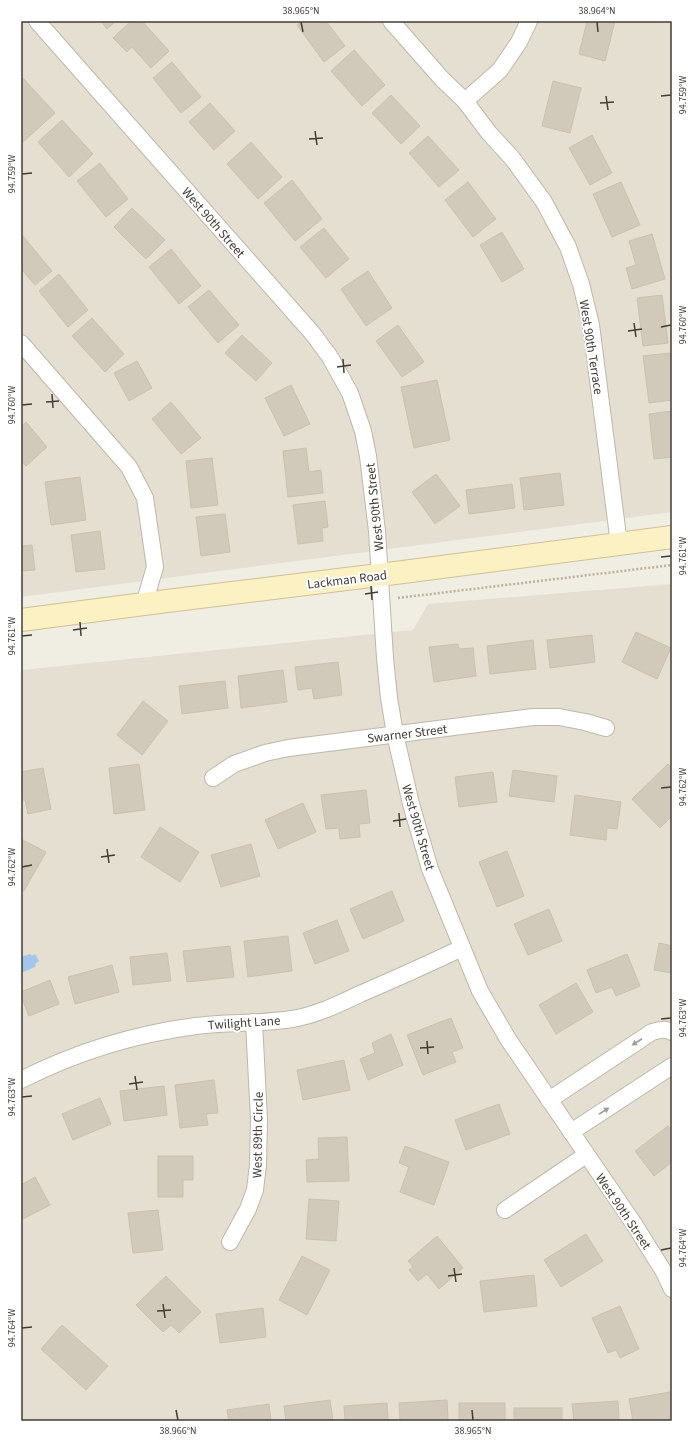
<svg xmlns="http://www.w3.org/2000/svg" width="693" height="1442" font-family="'Source Sans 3',sans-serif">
<rect width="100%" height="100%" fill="#f0ede3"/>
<g fill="#e4dfd1">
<path d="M21,21h651v491l-651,85z"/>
<path d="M672,584v837h-651v-751l392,-40 15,-26z"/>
</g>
<path fill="#a2c7ea" d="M30,954l2,2 3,-2 4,7 -3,2 -1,4 -14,6v-16z"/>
<g fill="#d1c9b9" stroke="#cbc1ad">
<path d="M101,21h15l-9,8z"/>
<path d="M131,21h11l27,30 -18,17 -19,-21 -5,5 -14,-14z"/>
<path d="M302,21h24l19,25 -21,16 -27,-37z"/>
<path d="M587,21h28l-10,40 -26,-7z"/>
<path d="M354,50l31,35 -23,21 -31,-35z"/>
<path d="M172,62l29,35 -20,16 -28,-35z"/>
<path d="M23,78l32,35 -33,30 -1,-1v-63z"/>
<path d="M553,81l28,7 -11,45 -28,-7z"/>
<path d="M391,95l29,31 -19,18 -29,-31z"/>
<path d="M210,103l25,28 -21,19 -25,-28z"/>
<path d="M62,120l31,34 -24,23 -31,-35z"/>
<path d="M592,135l20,38 -22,12 -21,-37z"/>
<path d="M428,136l31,34 -20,17 -30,-34z"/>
<path d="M251,142l31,35 -24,22 -31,-35z"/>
<path d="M100,163l28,36 -22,18 -29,-36z"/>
<path d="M292,180l30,39 -27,22 -31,-38z"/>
<path d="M468,182l28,37 -23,18 -28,-37z"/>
<path d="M621,182l19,43 -28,12 -19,-43z"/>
<path d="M132,208l33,32 -19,19 -32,-32z"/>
<path d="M324,228l25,31 -23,19 -26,-31z"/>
<path d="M502,232l22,37 -22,13 -22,-37z"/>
<path d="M652,234l13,45 -33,10 -6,-21 10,-3 -7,-24z"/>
<path d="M22,235l30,36 -17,14 -12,-14 -2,2v-37z"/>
<path d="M171,249l30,37 -22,18 -30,-37z"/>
<path d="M368,271l24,37 -26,18 -25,-37z"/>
<path d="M59,274l29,36 -20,17 -29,-36z"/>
<path d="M209,290l30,35 -21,18 -30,-36z"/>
<path d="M662,295l6,48 -25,3 -6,-48z"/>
<path d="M92,318l32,36 -19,18 -33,-36z"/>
<path d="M398,325l26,37 -22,15 -26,-36z"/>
<path d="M242,335l30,28 -16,18 -31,-28z"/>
<path d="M670,353l2,13v34l-23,3 -6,-47z"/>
<path d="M137,361l15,27 -23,13 -15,-28z"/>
<path d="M437,380l13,60 -36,8 -13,-61z"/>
<path d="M291,385l19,39 -26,12 -19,-38z"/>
<path d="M171,402l30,36 -20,16 -29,-35z"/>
<path d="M672,411v46l-18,2 -5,-45z"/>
<path d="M26,422l21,25 -21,19 -5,-5v-34z"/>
<path d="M306,448l3,24 12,-2 2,23 -35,4 -5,-46z"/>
<path d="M212,458l6,47 -27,3 -5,-47z"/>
<path d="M560,473l4,32 -40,5 -4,-32z"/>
<path d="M436,474l24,32 -25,18 -23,-32z"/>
<path d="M80,477l6,43 -35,5 -6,-43z"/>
<path d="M512,484l3,24 -46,6 -3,-24z"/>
<path d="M325,501l3,26 -6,1 1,13 -25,3 -5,-39z"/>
<path d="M225,514l5,38 -29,4 -5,-39z"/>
<path d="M100,531l5,38 -29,3 -5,-37z"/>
<path d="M32,545l3,25 -14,1v-25z"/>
<path d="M636,632l35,16 -14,31 -35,-17z"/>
<path d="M592,635l3,27 -45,6 -3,-28z"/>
<path d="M533,640l3,29 -46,5 -3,-28z"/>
<path d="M458,644l1,5 14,-1 3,28 -42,6 -5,-35z"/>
<path d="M338,662l4,33 -28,4 -2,-11 -14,2 -3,-23z"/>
<path d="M283,670l4,32 -46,6 -3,-32z"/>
<path d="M225,681l3,27 -46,6 -3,-28z"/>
<path d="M143,701l25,20 -26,34 -25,-20z"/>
<path d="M139,764l6,46 -31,4 -5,-46z"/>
<path d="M668,764l4,4v48l-12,12 -28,-29z"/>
<path d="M43,768l8,41 -23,5 -3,-14h-4v-28z"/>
<path d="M513,770l44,6 -3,26 -45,-6z"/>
<path d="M493,772l4,30 -38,5 -4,-30z"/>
<path d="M366,790l4,33 -11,1 1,13 -20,2 -1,-11 -13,1 -5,-34z"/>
<path d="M575,795l46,7 -4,27 -10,-1 -1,12 -36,-5z"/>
<path d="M303,803l13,29 -38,17 -13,-29z"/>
<path d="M160,827l39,25 -19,30 -39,-25z"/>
<path d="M21,839l25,13 -22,39 -3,-1z"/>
<path d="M251,844l9,32 -39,11 -10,-32z"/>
<path d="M507,851l17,45 -27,11 -18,-45z"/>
<path d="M392,891l12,30 -41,18 -13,-30z"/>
<path d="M549,909l13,32 -34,14 -14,-31z"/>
<path d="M337,920l12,31 -34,13 -12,-31z"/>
<path d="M288,936l4,35 -44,6 -4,-36z"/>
<path d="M659,943l13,3v27l-18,-3z"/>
<path d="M230,946l4,31 -47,5 -4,-31z"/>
<path d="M167,953l4,28 -38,4 -3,-28z"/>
<path d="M627,954l13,32 -24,10 -4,-9 -16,6 -9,-23z"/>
<path d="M112,965l7,27 -44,12 -7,-27z"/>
<path d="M50,980l9,24 -30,12 -8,-20v-4z"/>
<path d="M576,983l17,29 -37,22 -17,-29z"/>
<path d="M451,1018l12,30 -11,4 4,10 -33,13 -16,-40z"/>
<path d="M391,1034l12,31 -35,15 -8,-21 15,-6 -3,-10z"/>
<path d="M344,1060l6,30 -47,10 -6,-30z"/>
<path d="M214,1080l4,33 -12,1 2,11 -28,3 -5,-43z"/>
<path d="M164,1086l3,29 -43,6 -4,-30z"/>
<path d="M100,1098l11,26 -38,16 -11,-26z"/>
<path d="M499,1104l11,30 -44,16 -11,-30z"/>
<path d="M668,1126l4,5v31l-18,14 -19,-25z"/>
<path d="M347,1137l2,44 -42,1 -1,-22 13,-1 -1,-21z"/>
<path d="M405,1146l44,16 -15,43 -34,-13 9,-25 -10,-4z"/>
<path d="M158,1156h35v24h-10v17h-25z"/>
<path d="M35,1177l15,28 -29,15v-35z"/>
<path d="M309,1199l30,2 -3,40 -30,-2z"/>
<path d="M158,1210l5,40 -30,3 -5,-40z"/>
<path d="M586,1234l17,27 -42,26 -17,-27z"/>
<path d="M437,1236l26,32 -24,21 -12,-15 -9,7 -9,-11 4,-3 -5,-6z"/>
<path d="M302,1256l28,14 -23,45 -28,-15z"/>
<path d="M534,1275l3,31 -53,6 -4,-31z"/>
<path d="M166,1276l35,36 -22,21 -8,-8 -8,7 -27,-27z"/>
<path d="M620,1306l19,43 -19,9 -4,-8 -8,3 -16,-35z"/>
<path d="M263,1308l3,29 -46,6 -4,-29z"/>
<path d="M62,1325l46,41 -22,24 -45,-41z"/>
<path d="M670,1392l2,10v19h-39l-4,-22z"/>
<path d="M330,1400l3,21h-47l-2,-15z"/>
<path d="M447,1400l1,21h-48l-1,-18z"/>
<path d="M618,1401l1,20h-45l-2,-17z"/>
<path d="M387,1403l1,18h-43l-1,-15z"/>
<rect x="459" y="1403" width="46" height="18"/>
<path d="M269,1404l2,17h-42l-2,-11z"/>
<rect x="514" y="1408" width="48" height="13"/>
</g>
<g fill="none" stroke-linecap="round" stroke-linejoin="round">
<g stroke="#beb8a9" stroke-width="18">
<g id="street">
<path d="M37,21l276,313 17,23 20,36 13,38 5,25 9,75 8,127 4,40 6,36 16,70 19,65 50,122 28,48 126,185 30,48 8,17"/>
<path d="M391,21l51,58 23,22 24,32 23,25 32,44 24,45 13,37 10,41 28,219"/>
<path d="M465,101l35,-31 19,-28 10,-21"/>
<path d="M21,343l108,124 16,31 10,69 -11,37"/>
<path d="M213,778l21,-14 31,-11 23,-5 245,-31h26l26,5 21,6"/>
<path d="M21,1080c55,-28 114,-46 175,-54 32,-4 65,-2 96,-7 24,-4 47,-15 68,-25 35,-15 68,-30 102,-46"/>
<path d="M549,1100l103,-68c6,-2 14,-4 20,0"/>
<path d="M571,1132l101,-66"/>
<path d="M505,1210l81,-55"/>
<path d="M230,1242l18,-33 7,-19 3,-25 1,-45 -5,-98"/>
</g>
</g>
<g stroke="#cec295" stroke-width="24">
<path id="secondary" d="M21,620l146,-19 236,-29 269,-35"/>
</g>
<path stroke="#bbb298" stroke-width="2.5" stroke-dasharray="2 2" stroke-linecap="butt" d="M398,598l274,-33"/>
<use href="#street" stroke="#fff" stroke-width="16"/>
<use href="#secondary" stroke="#fbf1c2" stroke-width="22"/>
</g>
<defs><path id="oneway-solid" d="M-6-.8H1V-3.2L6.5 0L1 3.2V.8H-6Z"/></defs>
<g fill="#a09e9a">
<use href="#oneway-solid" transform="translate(637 1042) rotate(147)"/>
<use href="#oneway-solid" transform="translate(604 1111) rotate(-33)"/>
</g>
<path fill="none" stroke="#413d34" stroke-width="1.5" d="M301,22l2,10M597,22l1,10M606,96l2,14M661,96l10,-1M600,103l14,-1M315,131l2,14M309,139l14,-1M22,174l10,-1M634,323l2,14M661,327l10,-2M628,331l14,-2M343,359l1,14M337,367l14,-2M52,394l1,14M46,402l13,-1M22,405l10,-1M661,557l10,-1M371,586l1,14M365,594l13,-2M80,622l1,14M73,630l14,-2M22,636l10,-1M661,788l10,-1M399,813l1,14M393,821l13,-2M107,849l2,14M101,857l14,-2M22,867l10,-2M661,1019l10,-1M427,1041l1,13M420,1048l14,-1M135,1076l2,14M129,1084l14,-2M22,1097l10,-1M661,1250l10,-2M454,1268l2,14M448,1276l14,-2M163,1304l2,14M157,1311l14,-1M22,1328l10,-1M176,1410l2,10M472,1410l1,10"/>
<g text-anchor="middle" stroke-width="4" stroke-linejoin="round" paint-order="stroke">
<g font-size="13" fill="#413d34" stroke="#fff">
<text transform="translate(214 222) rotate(49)" y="5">West 90th Street</text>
<text transform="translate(592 347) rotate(81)" y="5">West 90th Terrace</text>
<text transform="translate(374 507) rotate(-96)" y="5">West 90th Street</text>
<text transform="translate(347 579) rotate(-7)" y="5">Lackman Road</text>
<text transform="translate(407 733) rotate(-7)" y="5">Swarner Street</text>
<text transform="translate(419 827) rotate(74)" y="5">West 90th Street</text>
<text transform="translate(244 1022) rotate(-4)" y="5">Twilight Lane</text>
<text transform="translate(257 1135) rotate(-89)" y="5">West 89th Circle</text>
<text transform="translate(624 1211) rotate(56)" y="5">West 90th Street</text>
</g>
</g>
<rect width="693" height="1442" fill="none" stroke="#ffffff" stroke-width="44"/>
<rect x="22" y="22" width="649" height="1398" fill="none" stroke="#413d34" stroke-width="1.5"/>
<g font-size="10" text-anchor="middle" fill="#413d34">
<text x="301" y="14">38.965°N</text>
<text x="597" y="14">38.964°N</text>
<text transform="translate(682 95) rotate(-90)" y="4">94.759°W</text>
<text transform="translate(11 174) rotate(-90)" y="4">94.759°W</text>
<text transform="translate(682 325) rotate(-90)" y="4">94.760°W</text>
<text transform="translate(11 405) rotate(-90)" y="4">94.760°W</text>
<text transform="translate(682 556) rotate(-90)" y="4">94.761°W</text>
<text transform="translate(11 636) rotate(-90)" y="4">94.761°W</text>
<text transform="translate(682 787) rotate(-90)" y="4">94.762°W</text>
<text transform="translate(11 867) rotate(-90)" y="4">94.762°W</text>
<text transform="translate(682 1018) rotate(-90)" y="4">94.763°W</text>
<text transform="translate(11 1097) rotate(-90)" y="4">94.763°W</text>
<text transform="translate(682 1248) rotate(-90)" y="4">94.764°W</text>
<text transform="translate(11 1328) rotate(-90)" y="4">94.764°W</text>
<text x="178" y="1434">38.966°N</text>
<text x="473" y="1434">38.965°N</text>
</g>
</svg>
